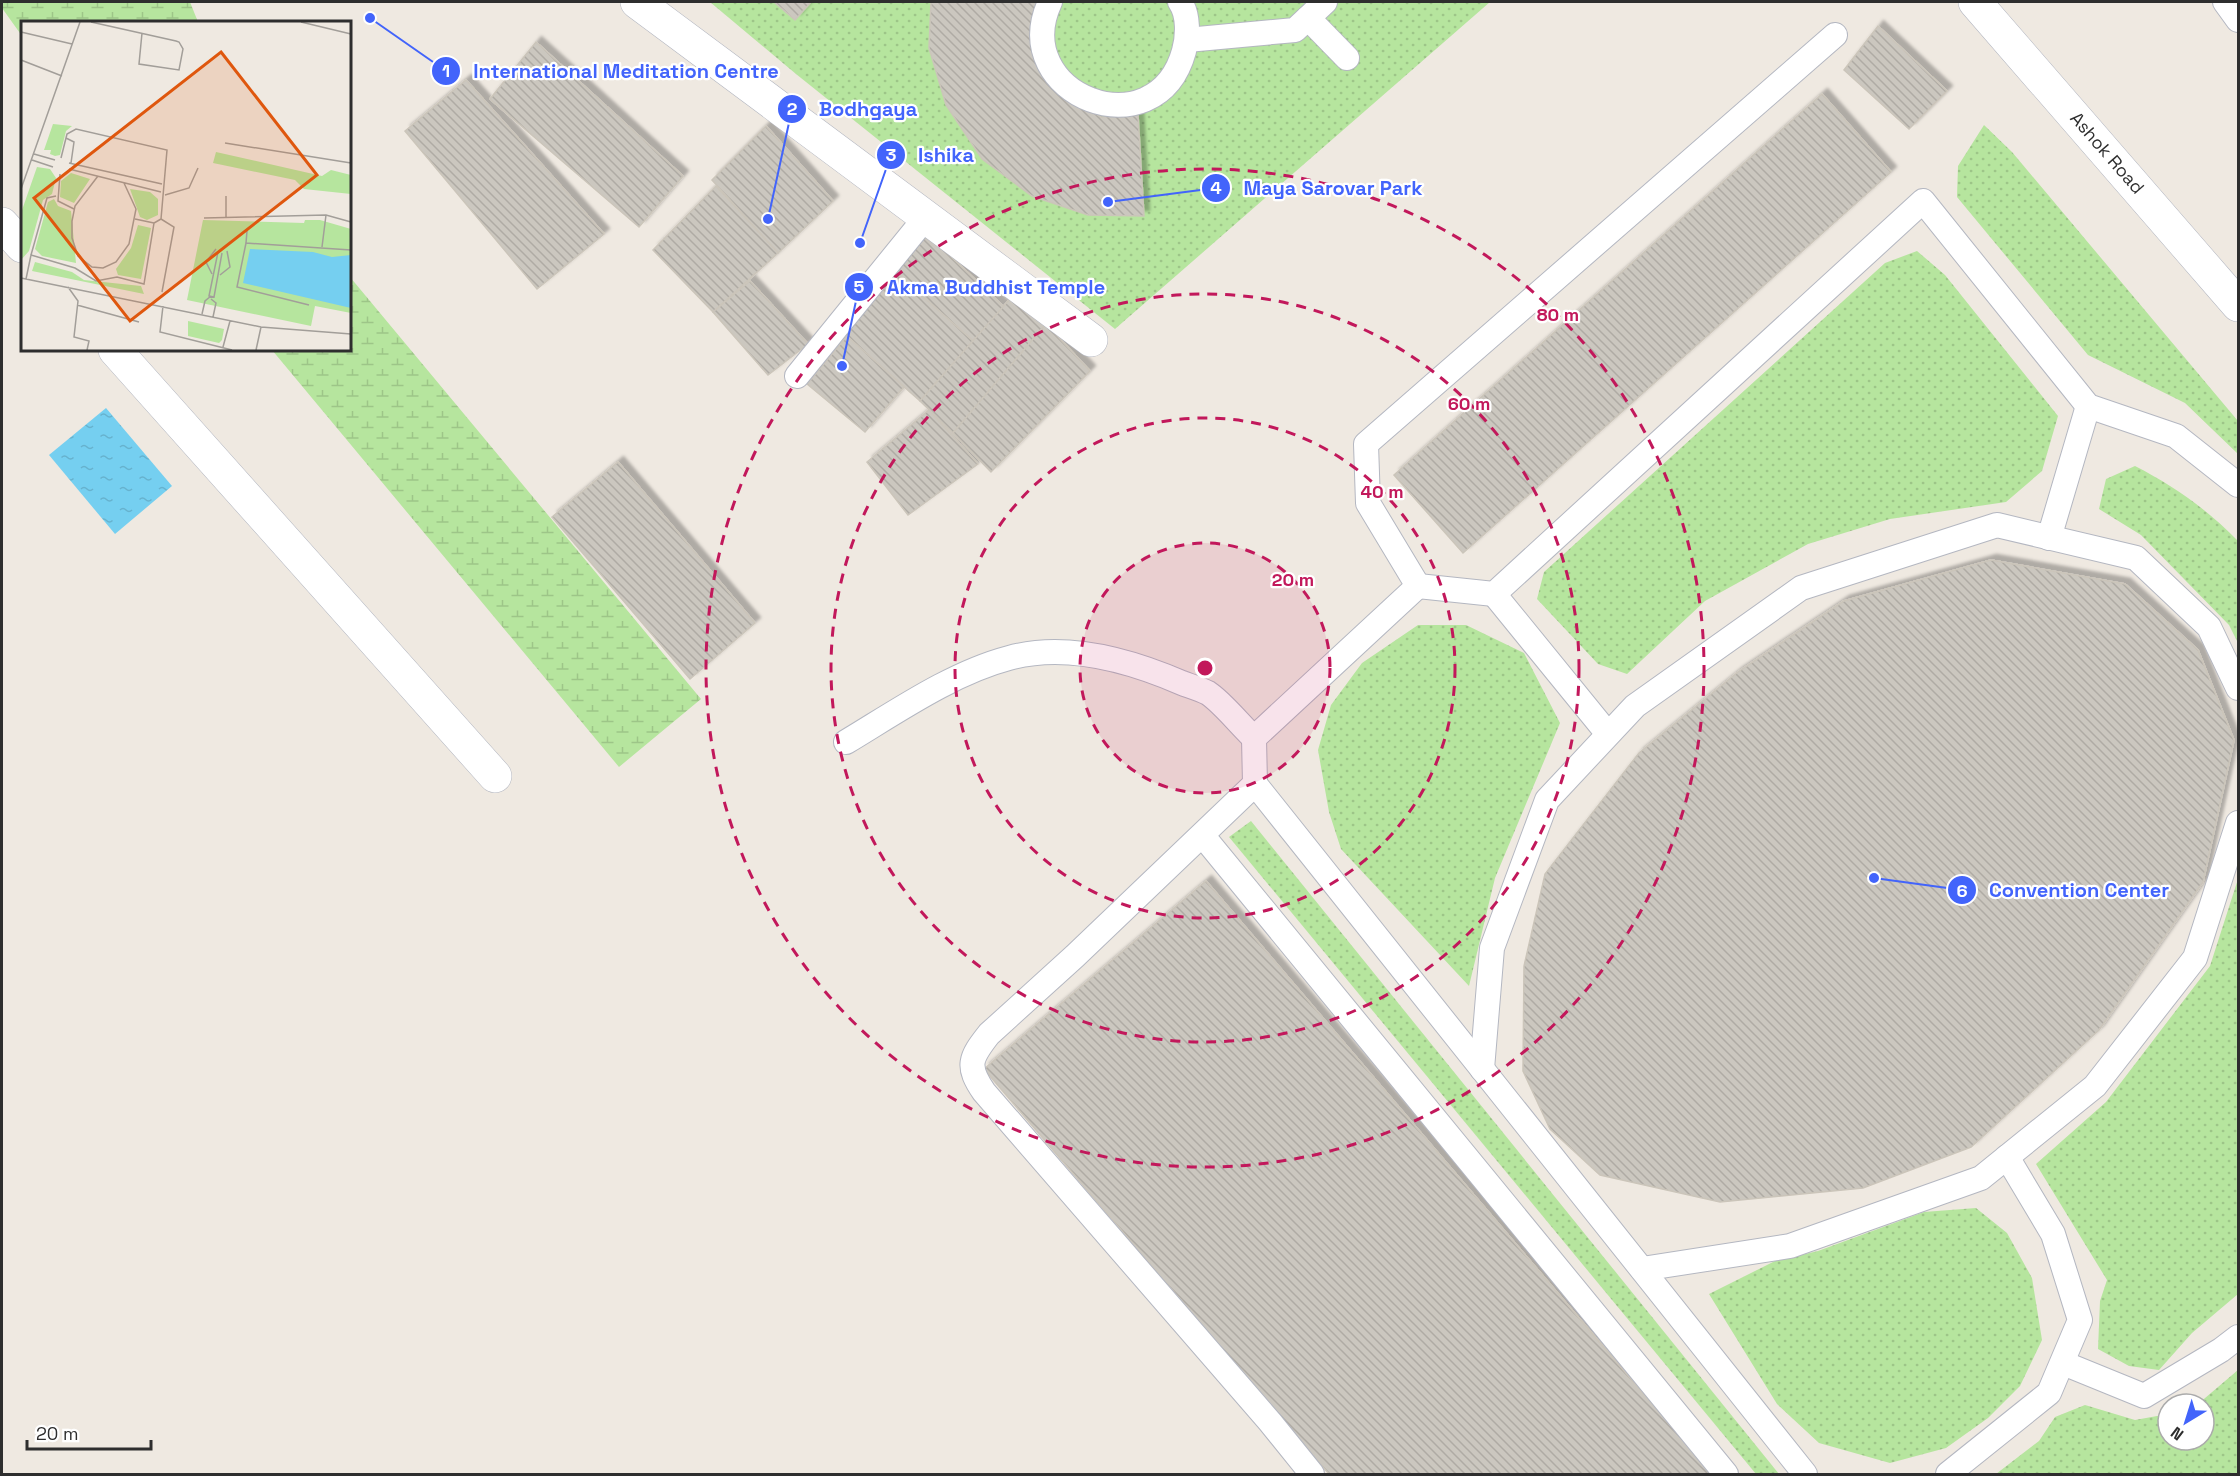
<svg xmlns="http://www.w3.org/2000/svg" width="2240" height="1476" font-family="'Space Grotesk',sans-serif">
<defs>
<pattern id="green-dots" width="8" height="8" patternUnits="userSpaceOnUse" patternTransform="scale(1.5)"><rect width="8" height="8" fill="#b6e59e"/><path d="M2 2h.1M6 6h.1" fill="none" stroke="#9dc588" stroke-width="1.8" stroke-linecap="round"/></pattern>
<pattern id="wetland-marsh" width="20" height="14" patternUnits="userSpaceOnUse" patternTransform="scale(1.5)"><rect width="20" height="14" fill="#b6e59e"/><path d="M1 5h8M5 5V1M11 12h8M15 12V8" fill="none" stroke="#9dc588"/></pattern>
<pattern id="water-ripples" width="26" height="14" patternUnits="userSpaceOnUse" patternTransform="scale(1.5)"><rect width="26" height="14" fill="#75cff0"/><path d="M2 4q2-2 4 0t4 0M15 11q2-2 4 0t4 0" fill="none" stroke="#66b2ce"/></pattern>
<pattern id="building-back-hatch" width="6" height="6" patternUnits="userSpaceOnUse" patternTransform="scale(1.5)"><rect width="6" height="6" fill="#cbc7bf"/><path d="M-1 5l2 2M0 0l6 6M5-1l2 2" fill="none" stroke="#afaba4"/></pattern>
<filter id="shadow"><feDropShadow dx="5.5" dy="-5.5" stdDeviation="1.5" flood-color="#0004"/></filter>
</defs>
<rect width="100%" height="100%" fill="#efe9e1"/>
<g fill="url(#green-dots)">
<path d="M710,2h780l-375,327 -319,-255z"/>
<path d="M1984,125l28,27 226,269v33l-53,-51 -97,-48 -131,-158 1,-31z"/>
<path d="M1917,251l28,24 113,141 -16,55 -36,31 -116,17 -82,25 -103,57 -78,73 -29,-10 -61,-65 7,-27 341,-309z"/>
<path d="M2135,466c39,20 73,44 103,75v102l-9,-18 -88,-90 -42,-26 7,-30z"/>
<path d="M1418,625h48l58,28 36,70 -65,155 -26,108 -128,-137 -12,-37 -11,-62 13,-45 31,-42z"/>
<path d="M1251,821l528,653h-23l-527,-637z"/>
<path d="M2238,879v415l-46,39 -33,37 -30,-4 -31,-17 2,-48 7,-21 -71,-116 70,-62 104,-136z"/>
<path d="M1976,1208l31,25 25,45 10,62 -22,46 -32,32 -42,30 -56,15 -71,-20 -42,-39 -68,-110 66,-33 43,-10 106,-39z"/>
<path d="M2238,1370v104h-242l43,-33 16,-24 30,-12 50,15 33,-6v26h36v-36h-6z"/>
</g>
<g fill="url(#wetland-marsh)">
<path d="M2,2h188l8,20h-176v14l-20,-28z"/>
<path d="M350,277l351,422 -82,68 -347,-417h78z"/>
</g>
<path fill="url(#water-ripples)" d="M106,408l66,78 -57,48 -66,-79z"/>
<g fill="url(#building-back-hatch)" stroke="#cbc5ba" stroke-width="1.5" filter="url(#shadow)">
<path d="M774,2h37l-16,18z"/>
<path d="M931,2h108l-6,22 -1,23 19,40 50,30 37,-2 6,101 -56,-1 -56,-19 -50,-37 -36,-54 -17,-57z"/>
<path d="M1878,26l69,65 -38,38 -65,-59z"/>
<path d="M536,42l147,134 -44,51 -149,-128z"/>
<path d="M466,80l138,154 -67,55 -132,-158z"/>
<path d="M1822,94l69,78 -428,381 -69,-78z"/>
<path d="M766,126l67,75 -55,52 -66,-73z"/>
<path d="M716,186l62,67 -65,59 -60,-62z"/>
<path d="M924,231l80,76 -31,34 -80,-71z"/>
<path d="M893,270l80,71 -53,60 -79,-70z"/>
<path d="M750,281l58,63 -40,31 -55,-63z"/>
<path d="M1016,292l30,32 -93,109 -33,-32z"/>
<path d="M1046,324l44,47 -99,101 -38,-39z"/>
<path d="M847,336l57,51 -39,45 -58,-48z"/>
<path d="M929,410l49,54 -70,51 -41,-53z"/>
<path d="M618,462l137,161 -65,56 -138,-162z"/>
<path d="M1991,560l134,24 73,66 36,90 -31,142 -104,148 -128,117 -108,41 -143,14 -120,-27 -50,-46 -27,-58 1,-105 21,-92 94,-121 99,-81 106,-71z"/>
<path d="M1206,881l506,593h-383l-345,-405z"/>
</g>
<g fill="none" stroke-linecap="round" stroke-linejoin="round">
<g stroke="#b4b7c1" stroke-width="26">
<g id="service">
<path d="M1050,2c-43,93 106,151 134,49 4,-15 5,-36 -4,-49"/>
<path d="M2225,2l13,18"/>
<path d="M1308,18l39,40"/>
<path d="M1187,40l108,-10 30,-28"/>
<path d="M797,376l129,-159"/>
<path d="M2049,538l39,-132"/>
<path d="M1418,586l76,8 429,-393 165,205 88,30 62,49"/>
<path d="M1494,594l114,140"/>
<path d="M846,742c50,-30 106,-69 163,-84 57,-16 120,2 173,25 8,3 18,6 26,10 14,9 33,33 46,45"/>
<path d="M1255,784l550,690"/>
<path d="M1203,836l523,638"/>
<path d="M1482,1069l10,-121 55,-148 88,-94 166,-118 196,-63 139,33 73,69 29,61"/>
<path d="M1642,1269l148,-23 191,-68 114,-92 100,-128 43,-135"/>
<path d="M2063,1363l81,33 77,-46 17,-13"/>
<path d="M1312,1474l-42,-52 -286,-330c-18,-26 -14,-34 5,-58l86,-78 180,-172 -1,-46 164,-152 -50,-83 -2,-59 469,-409"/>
<path d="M1948,1474l101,-81 31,-73 -27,-86 -46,-77"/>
</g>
</g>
<g stroke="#b4b7c1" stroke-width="34">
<g id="minor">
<path d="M637,2l454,338"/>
<path d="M2,224l20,22"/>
<path d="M115,350l380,426"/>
</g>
</g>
<g stroke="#b4b7c1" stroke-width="34">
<path id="tertiary" d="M1975,2l263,303"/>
</g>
<use href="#service" stroke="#fff" stroke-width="24"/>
<use href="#minor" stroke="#fff" stroke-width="33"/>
<use href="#tertiary" stroke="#fff" stroke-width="33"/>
</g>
<circle cx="1205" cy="668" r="125" fill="#c2185b" fill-opacity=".12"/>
<g fill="none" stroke="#c2185b" stroke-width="3" stroke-dasharray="10 8">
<circle cx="1205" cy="668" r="125"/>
<circle cx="1205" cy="668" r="250"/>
<circle cx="1205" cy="668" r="374"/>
<circle cx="1205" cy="668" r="499"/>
</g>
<g text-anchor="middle" stroke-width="4.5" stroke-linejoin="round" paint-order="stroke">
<g font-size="18" fill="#2e2e2e" stroke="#fff">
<text transform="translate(2107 153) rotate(49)" y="6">Ashok Road</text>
</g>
</g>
<g transform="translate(21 21)">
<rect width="330" height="330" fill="#efe9e1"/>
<path d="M32,103l19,2 -6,5 -6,24 -5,1 -5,-2 1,-4h-7zM16,146l13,2 6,9 -4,16 -9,6 -14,51 -8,9v-47zM50,152l19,6 -16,24 -14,-6 1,-16zM109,168l20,3 8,7v16l-11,5 -7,-3zM33,178l4,7 13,5 5,52 -34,-7 -7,-7 13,-47zM182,199l101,3 1,-3h15l31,9v84l-36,-7 -4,20 -124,-26zM117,204l13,3 -10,51 -23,-4 -2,-6 15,-21zM14,241l37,10 12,8 57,6 3,8 -112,-23zM167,300l36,8 -2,11 -3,3 -31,-7z" fill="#b6e59e"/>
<path d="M195,131l106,24 9,-6 20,5v19l-47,-5 -9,-9 -82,-17z" fill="#b6e59e"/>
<path d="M229,228l63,3 19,5 19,-2v53l-108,-25z" fill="#75cff0"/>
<path fill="none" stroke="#a29e99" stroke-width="1.5" d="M70,1l85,19 3,1 4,7 -4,21 -40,-6 3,-31M280,1l50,12M0,11l51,12M0,39l41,16M45,117l8,4 -3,21M204,122l126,20M13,133l21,6M40,137l6,-24 9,-5 91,21 -6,69 13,8 -12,65M11,139l21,7M48,142l93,21M48,148l92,23M39,153l-2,27 16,8M77,155l-23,30 -3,15v17l6,18 14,11 11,1 13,-6 13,-18 7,-35 -12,-26M0,168l59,-167M144,174l24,-7 9,-20M35,175l-9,2 -16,57 44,13 21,13 21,-4 27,7 10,-61 7,-4M205,196v-21M183,197l122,-3 25,7M114,198l19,4M226,210l-1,12 105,7M225,222l-9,44 72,18M301,226l4,-32M197,231l-9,44 5,1 8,-44M191,253l-6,-12 10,-13M199,254l10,-8 -3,-16M0,257l240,49 90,7M5,258l5,-24M47,266l10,14 -4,36 15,4 -2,9M190,278l5,4 -3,14M56,284l62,17M142,285l-3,26 72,18M181,293l3,-13 6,-5M202,326l7,-26M235,329l5,-23"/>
<path fill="#df570e" fill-opacity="0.15" stroke="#df570e" stroke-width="3" d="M200,31l96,123 -187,146 -96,-123z"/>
<rect width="330" height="330" fill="none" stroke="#2e2e2e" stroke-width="3"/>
</g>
<circle cx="1205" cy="668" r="9" fill="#c2185b" stroke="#fff" stroke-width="3"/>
<g font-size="18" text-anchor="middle" font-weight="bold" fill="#c2185b" stroke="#fff" stroke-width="4.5" stroke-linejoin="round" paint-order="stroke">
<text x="1558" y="321">80 m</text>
<text x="1469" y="410">60 m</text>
<text x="1382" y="498">40 m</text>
<text x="1293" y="586">20 m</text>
</g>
<path fill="none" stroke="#4264fb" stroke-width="2" d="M370 18L446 71M768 219L792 109M860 243L891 155M1108 202L1216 188M842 366L859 287M1874 878L1962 890"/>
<g fill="#4264fb" stroke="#fff" stroke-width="2">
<circle cx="370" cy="18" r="6"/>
<circle cx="768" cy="219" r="6"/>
<circle cx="860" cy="243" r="6"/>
<circle cx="1108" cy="202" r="6"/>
<circle cx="842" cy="366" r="6"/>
<circle cx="1874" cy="878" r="6"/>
<circle cx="446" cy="71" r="15"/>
<circle cx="792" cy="109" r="15"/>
<circle cx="891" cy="155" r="15"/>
<circle cx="1216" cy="188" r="15"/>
<circle cx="859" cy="287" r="15"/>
<circle cx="1962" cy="890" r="15"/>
</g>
<g font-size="18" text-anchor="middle" font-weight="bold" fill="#fff">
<text x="446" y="77">1</text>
<text x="792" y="115">2</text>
<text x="891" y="161">3</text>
<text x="1216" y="194">4</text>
<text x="859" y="293">5</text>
<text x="1962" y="897">6</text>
</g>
<g font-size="20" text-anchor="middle" font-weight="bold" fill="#4264fb" stroke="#fff" stroke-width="4.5" stroke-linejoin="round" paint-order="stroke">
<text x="626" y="78">International Meditation Centre</text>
<text x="868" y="116">Bodhgaya</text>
<text x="946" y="162">Ishika</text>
<text x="1333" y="195">Maya Sarovar Park</text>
<text x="996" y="294">Akma Buddhist Temple</text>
<text x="2079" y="897">Convention Center</text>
</g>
<rect width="2240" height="1476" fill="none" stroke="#2e2e2e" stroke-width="6"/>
<g transform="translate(2186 1422) rotate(218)"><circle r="28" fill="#ffffff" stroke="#ababab" stroke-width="1.5"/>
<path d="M0-4.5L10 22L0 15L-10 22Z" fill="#4264fb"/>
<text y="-9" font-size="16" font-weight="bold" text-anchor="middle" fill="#2e2e2e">N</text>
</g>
<path d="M27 1440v9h124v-9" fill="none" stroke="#2e2e2e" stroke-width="3"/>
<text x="36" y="1440" font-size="18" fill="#2e2e2e" stroke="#ffffff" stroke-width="4.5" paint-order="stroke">20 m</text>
</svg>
